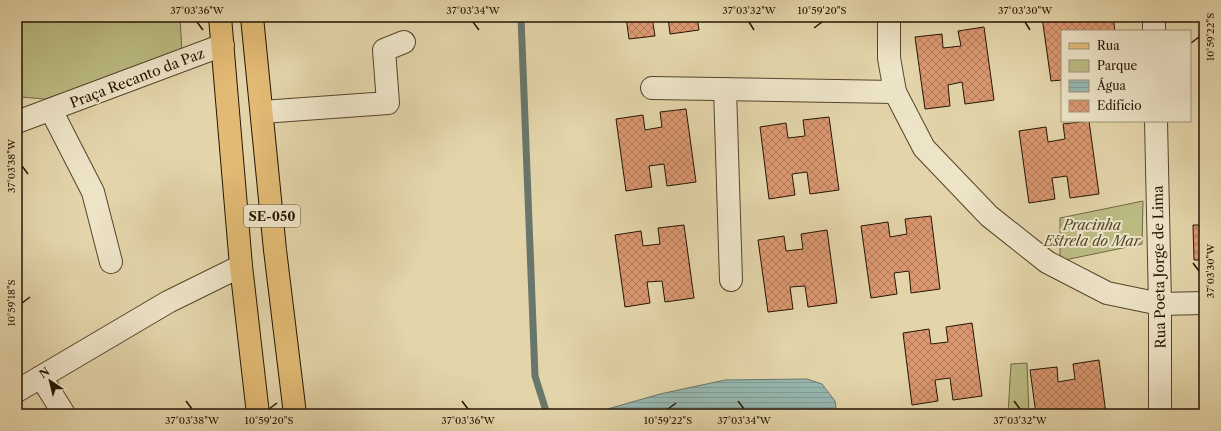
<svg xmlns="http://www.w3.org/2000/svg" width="1221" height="431" font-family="'Libre Caslon Text',serif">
<defs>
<pattern id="water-rules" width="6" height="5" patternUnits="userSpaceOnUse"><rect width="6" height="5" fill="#96b7b0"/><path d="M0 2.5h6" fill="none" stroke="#819c96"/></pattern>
<pattern id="building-cross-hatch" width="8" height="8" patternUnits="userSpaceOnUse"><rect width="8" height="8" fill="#da9770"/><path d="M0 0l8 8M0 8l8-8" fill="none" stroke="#b17a5a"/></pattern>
</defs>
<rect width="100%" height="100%" fill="#e3d4a9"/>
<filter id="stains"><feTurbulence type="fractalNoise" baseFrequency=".005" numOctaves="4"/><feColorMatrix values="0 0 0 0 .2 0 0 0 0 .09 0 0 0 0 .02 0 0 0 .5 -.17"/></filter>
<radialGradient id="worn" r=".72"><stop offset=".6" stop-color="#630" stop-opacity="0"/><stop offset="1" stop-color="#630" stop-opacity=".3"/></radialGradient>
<g fill="#bbbb83" stroke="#706843">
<path d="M17,17h163l2,36 -137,46 -24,-2 -4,-7z"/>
<path d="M1143,201l-1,43 -82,17v-43z"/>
<path d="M1027,363l2,51h-21l3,-50z"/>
</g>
<path fill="url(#water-rules)" stroke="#69766b" d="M807,379l15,5 13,17 2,13h-247l70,-20 65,-14z"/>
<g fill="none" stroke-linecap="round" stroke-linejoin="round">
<path stroke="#69766b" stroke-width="7" d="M521,17l14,359 12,38"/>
</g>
<g fill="url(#building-cross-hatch)" stroke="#261503">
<path d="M626,17h26l3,19 -26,3z"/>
<path d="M668,17h29l2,13 -29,4z"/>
<path d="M1042,17h28v3l17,-3h26l2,14h-53v49l-11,1z"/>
<path d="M984,27l10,73 -29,4 -3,-22 -14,3 2,21 -25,3 -10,-72 27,-3 1,14 18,-2 -3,-15z"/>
<path d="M686,109l10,73 -29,4 -3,-22 -15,2 3,21 -26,4 -10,-72 27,-4 2,15 17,-3 -2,-15z"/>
<path d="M829,117l10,73 -29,4 -3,-22 -15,2 3,21 -26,4 -9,-72 26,-4 2,15 17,-2 -2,-16z"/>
<path d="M1089,121l10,73 -29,4 -3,-22 -15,2 3,21 -26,4 -10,-72 27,-4 2,15 17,-3 -2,-15z"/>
<path d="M931,216l9,73 -29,4 -2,-22 -15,2 3,21 -26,4 -10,-72 27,-4 2,15 17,-3 -2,-15z"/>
<path d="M684,225l10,73 -29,4 -3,-21 -15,1 3,21 -25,4 -10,-72 26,-4 2,15 17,-2 -2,-16z"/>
<path d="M1193,225h11v35h-10z"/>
<path d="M827,230l10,73 -29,4 -3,-21 -15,1 3,22 -25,3 -10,-72 26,-4 2,15 17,-2 -2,-15z"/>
<path d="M972,323l10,73 -29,4 -3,-22 -15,2 3,21 -26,4 -9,-72 26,-4 2,15 17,-2 -2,-15z"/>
<path d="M1099,360l7,54h-70l-6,-44 27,-3 1,15 17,-3 -2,-15z"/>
</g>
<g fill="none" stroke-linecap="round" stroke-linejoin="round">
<g stroke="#55452c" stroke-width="24">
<g id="minor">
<path d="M889,17v41l6,34 29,56 65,68 58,46 60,31 53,11 44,-1"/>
<path d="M1154,17v14"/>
<path d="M652,88l243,4"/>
<path d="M725,89l6,191"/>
<path d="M51,110l42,82 18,70"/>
<path d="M262,112l126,-9 -4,-53 20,-8"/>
<path d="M1156,121l4,183v110"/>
<path d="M17,122l206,-77"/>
<path d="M41,377l23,37"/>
<path d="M17,391l151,-89 73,-36"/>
</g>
</g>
<g stroke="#261503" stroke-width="24">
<g id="major">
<path d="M220,17l21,249 17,148"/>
<path d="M252,17l23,233 20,164"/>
</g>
</g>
<use href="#minor" stroke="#ede3c7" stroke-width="22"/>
<use href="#major" stroke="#e2ba74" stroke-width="22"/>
</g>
<path fill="none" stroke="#261503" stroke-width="1.5" d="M197,22l6,8M473,22l6,8M749,22l5,8M1025,22l5,8M814,28l8,-6M1191,43l8,-6M22,166l6,8M1193,263l6,8M22,303l8,-6M186,401l6,8M462,401l6,8M738,401l6,8M1014,401l6,8M269,409l8,-6M668,409l8,-6"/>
<g text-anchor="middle" stroke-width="4" stroke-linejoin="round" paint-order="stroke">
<rect fill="#ede3c7" stroke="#62533e" stroke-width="1" x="244" y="205" width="56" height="22" rx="3"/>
<g font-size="13" font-weight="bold" fill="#261503">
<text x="272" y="221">SE-050</text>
</g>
<g font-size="14" fill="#261503" stroke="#ede3c7">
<text transform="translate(137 78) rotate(-21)" y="5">Praça Recanto da Paz</text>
<text transform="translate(1159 267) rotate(-91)" y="5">Rua Poeta Jorge de Lima</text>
</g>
<g font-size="14" font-style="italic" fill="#534729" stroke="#ede3c7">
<text x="1092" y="230">Pracinha<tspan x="1092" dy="16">Estrela do Mar</tspan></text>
</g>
</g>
<rect width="1221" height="431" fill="none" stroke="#e3d4a9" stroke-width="44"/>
<rect x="1061" y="30" width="130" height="92" fill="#ede3c7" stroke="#9d9179"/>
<rect x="1069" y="43" width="20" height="6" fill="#e2ba74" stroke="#9d9179"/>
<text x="1097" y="50" font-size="12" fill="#261503">Rua</text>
<rect x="1069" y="60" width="20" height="12" fill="#bbbb83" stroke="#9d9179"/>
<text x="1097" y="70" font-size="12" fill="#261503">Parque</text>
<rect x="1069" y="80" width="20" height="12" fill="url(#water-rules)" stroke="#9d9179"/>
<text x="1097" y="90" font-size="12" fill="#261503">Água</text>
<rect x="1069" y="100" width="20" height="12" fill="url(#building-cross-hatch)" stroke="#9d9179"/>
<text x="1097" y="110" font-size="12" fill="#261503">Edifício</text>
<g transform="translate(50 381) rotate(325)" stroke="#ede3c7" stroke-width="3" paint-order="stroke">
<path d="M0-3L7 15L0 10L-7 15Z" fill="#261503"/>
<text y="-6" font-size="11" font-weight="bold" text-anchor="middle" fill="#261503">N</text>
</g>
<rect x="22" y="22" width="1177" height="387" fill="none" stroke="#261503" stroke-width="1.5"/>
<g font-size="10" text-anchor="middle" fill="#261503">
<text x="197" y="14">37°03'36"W</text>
<text x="473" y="14">37°03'34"W</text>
<text x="749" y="14">37°03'32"W</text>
<text x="822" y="14">10°59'20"S</text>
<text x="1025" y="14">37°03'30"W</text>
<text transform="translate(1210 37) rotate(-90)" y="4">10°59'22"S</text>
<text transform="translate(11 166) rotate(-90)" y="4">37°03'38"W</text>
<text transform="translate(1210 271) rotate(-90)" y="4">37°03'30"W</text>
<text transform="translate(11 303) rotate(-90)" y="4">10°59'18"S</text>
<text x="192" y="424">37°03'38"W</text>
<text x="269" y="424">10°59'20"S</text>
<text x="468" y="424">37°03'36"W</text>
<text x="668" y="424">10°59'22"S</text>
<text x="744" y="424">37°03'34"W</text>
<text x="1020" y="424">37°03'32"W</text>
</g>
<rect width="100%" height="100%" filter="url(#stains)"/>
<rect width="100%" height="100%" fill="url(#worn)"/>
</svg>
